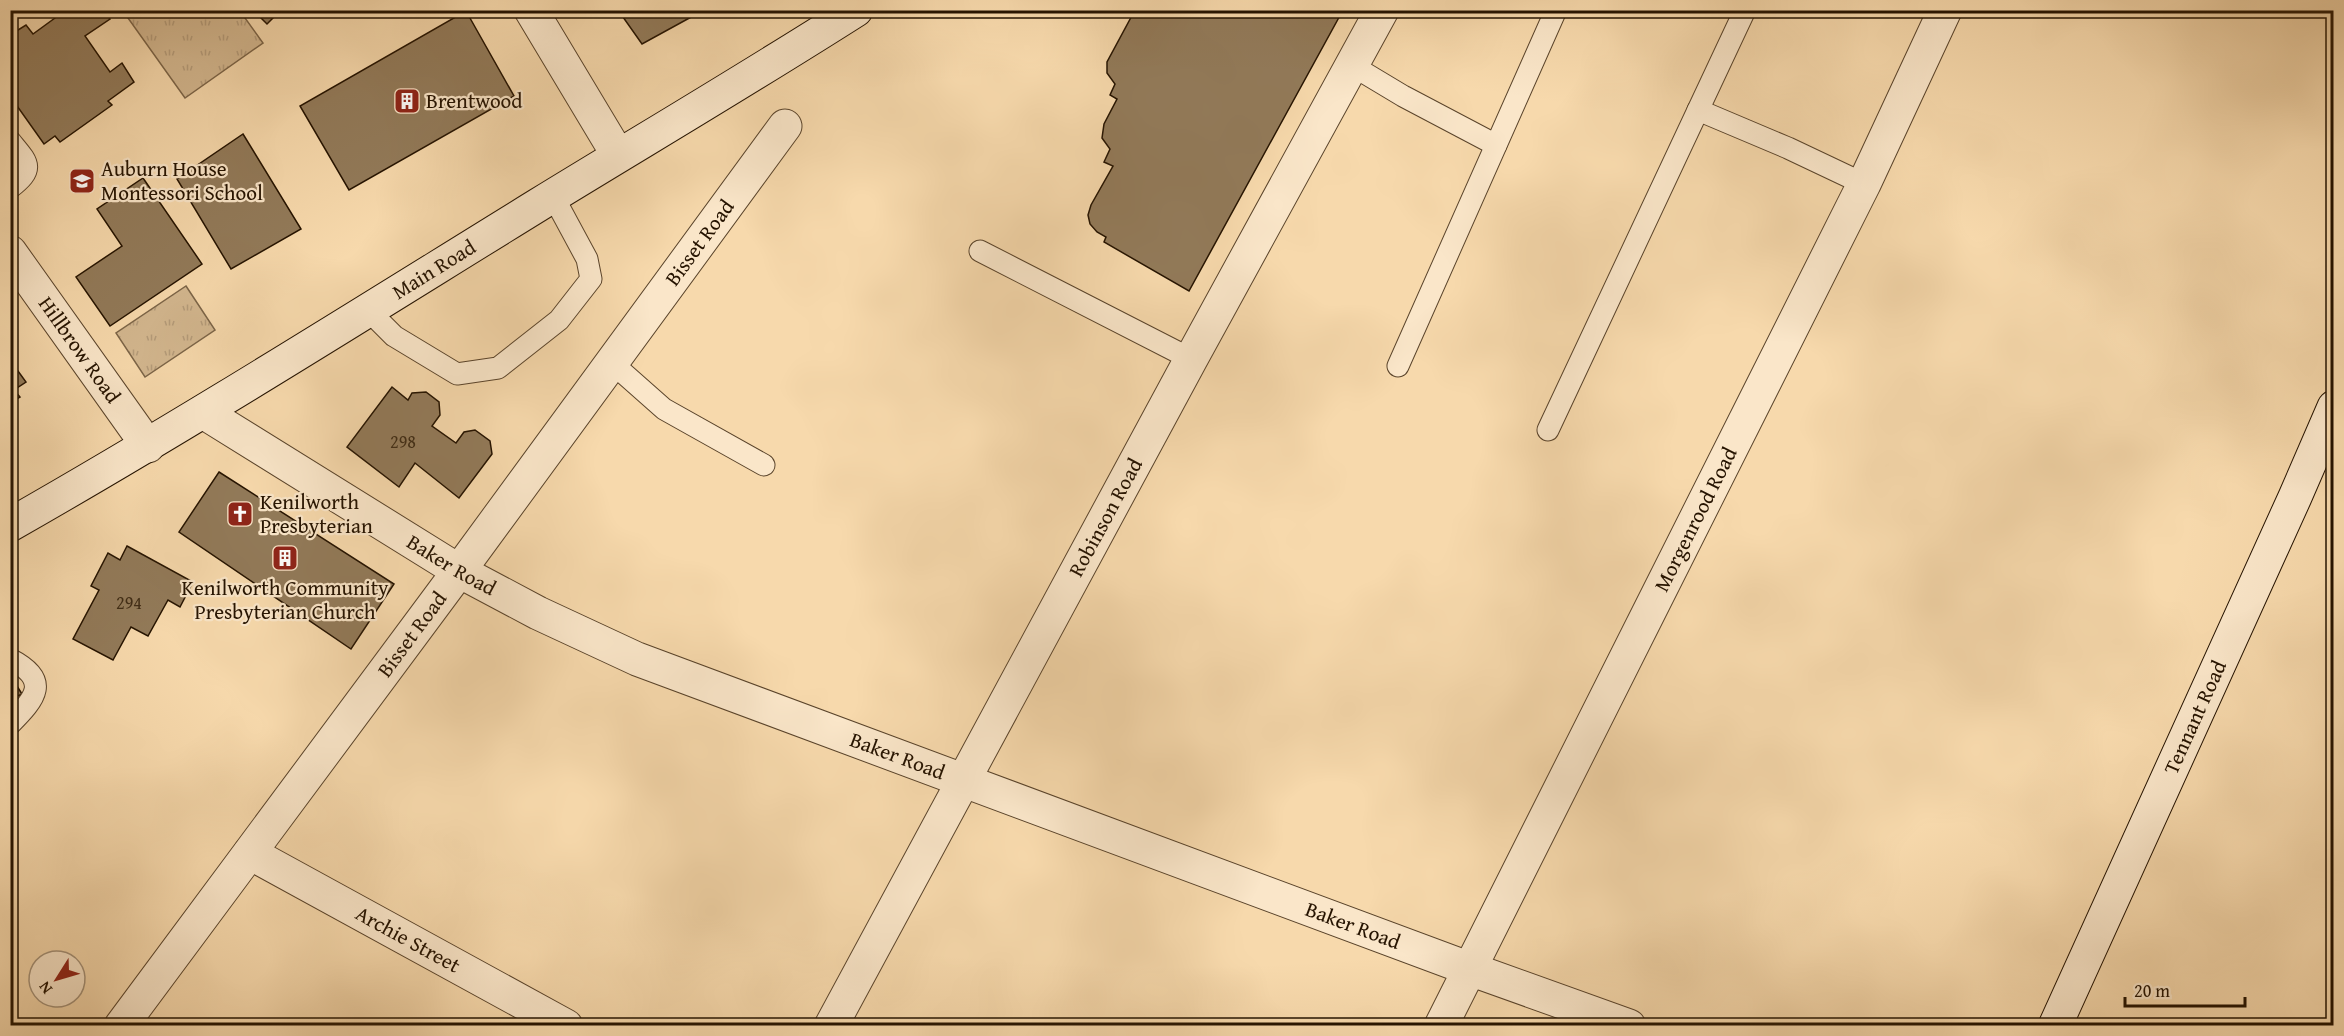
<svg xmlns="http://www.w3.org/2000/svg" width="2344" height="1036" font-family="'Gentium Book Plus',serif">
<defs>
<pattern id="park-tufts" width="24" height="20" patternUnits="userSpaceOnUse" patternTransform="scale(1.5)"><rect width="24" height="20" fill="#d3b78f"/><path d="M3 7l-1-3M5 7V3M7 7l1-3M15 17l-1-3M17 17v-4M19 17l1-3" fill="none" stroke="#b59c7a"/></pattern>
</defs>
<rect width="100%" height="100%" fill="#f7d9ac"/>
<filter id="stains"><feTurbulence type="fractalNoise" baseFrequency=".00333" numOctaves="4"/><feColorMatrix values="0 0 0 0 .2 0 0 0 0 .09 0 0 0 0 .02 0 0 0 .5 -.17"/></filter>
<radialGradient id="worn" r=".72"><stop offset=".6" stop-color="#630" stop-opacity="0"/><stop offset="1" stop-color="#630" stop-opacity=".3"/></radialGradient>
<g fill="url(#park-tufts)" stroke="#7c6548" stroke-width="1.5">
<path d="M123,11h117l23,32 -78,55z"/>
<path d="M186,286l29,44 -70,47 -29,-44z"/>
</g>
<g fill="#927a59" stroke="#251300" stroke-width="1.5">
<path d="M66,10h38l6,9 -25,17 25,36 12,-9 12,19 -26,19 4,4 -52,37 -5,-6 -11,8 -34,-48v-13l3,-1 -3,-3v-44l16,-10 7,9z"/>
<path d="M253,10h28l-14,14z"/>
<path d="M618,10h86l-62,34z"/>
<path d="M1135,10h208l-154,281 -85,-49 2,-5 -9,-5 -7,-8 -2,-9 3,-10 22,-39 -9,-4 6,-13 -8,-11 2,-14 13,-25 -7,-4 5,-11 -8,-11v-11z"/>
<path d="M466,11l48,85 -165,94 -49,-84z"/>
<path d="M243,134l58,95 -70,40 -54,-90z"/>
<path d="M143,178l59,86 -92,62 -34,-49 46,-31 -25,-37z"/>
<path d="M10,360l16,22 -12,8 6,7 -10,6z"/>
<path d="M392,387l16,13 4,-7 14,-1 13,10 1,13 -8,11 24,17 8,-11 11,-2 15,11 2,13 -33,44 -44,-35 -16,24 -52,-40z"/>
<path d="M219,472l175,112 -43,65 -172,-117z"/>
<path d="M127,546l66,36 -13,25 -12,-7 -20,36 -17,-9 -18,33 -40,-21 26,-49 -8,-4 17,-33 12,7z"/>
<path d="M10,675l12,19 -12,6z"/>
</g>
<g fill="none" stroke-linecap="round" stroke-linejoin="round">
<g stroke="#5a442b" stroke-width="23">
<g id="lane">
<path d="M1353,66l50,30 93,49"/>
<path d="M1698,110l90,38 76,36"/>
<path d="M10,141c18,22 26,27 0,47"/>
<path d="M980,251l211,108"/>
<path d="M368,310l26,26 63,38 41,-6 61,-48 32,-41 -4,-20 -34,-63"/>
<path d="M612,363l52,46 100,56"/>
<path d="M1398,366l158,-356"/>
<path d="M1548,430l197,-420"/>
<path d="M10,659c41,21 26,39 0,65"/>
</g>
</g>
<g stroke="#5a442b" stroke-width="35">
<g id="street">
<path d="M531,10l87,145"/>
<path id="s1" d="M10,252l138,194"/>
<path id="s2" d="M203,412l256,159 79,42 99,46 833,310 159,57"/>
<path id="s3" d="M250,853l316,173"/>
<path id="s4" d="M121,1026l338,-455 326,-445"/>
<path id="s5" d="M831,1026l360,-667 191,-349"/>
<path id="s6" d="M1441,1026l423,-842 81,-174"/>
</g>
</g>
<g stroke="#251300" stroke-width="35">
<g id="secondary">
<path id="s7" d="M10,525c179,-102 353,-212 528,-320 106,-65 213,-128 318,-195"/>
<path id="s8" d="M2055,1026l240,-529 39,-90"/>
</g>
</g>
<use href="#lane" stroke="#fae6c9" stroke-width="21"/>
<use href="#street" stroke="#fae6c9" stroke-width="33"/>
<use href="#secondary" stroke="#fae6c9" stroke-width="33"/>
</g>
<defs>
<g id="building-square" transform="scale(1.35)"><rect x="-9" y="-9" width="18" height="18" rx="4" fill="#8f2418" stroke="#fae6c9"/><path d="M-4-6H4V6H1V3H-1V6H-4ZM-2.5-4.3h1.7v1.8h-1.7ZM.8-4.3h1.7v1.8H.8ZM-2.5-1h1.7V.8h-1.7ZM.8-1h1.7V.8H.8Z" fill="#fff"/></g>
<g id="school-square" transform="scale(1.35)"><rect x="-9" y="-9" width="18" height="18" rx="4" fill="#8f2418" stroke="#fae6c9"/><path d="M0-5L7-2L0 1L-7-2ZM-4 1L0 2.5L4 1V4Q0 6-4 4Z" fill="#fff"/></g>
<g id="church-square" transform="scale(1.35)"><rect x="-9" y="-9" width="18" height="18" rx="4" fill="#8f2418" stroke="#fae6c9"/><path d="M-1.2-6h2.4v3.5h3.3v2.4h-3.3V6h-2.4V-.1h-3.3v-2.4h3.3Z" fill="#fff"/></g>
</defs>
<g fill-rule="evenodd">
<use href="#building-square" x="407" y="101"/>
<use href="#school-square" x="82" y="181"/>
<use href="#church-square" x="240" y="514"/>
<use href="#building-square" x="285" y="558"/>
</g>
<g text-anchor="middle" stroke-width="4.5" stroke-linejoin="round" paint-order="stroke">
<g font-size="18" fill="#402d16">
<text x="403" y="448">298</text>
<text x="129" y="609">294</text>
</g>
<g font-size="21" fill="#251300" stroke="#fae6c9" text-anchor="start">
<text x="426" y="108">Brentwood</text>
<text x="101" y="176">Auburn House<tspan x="101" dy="24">Montessori School</tspan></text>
<text x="260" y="509">Kenilworth<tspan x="260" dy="24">Presbyterian</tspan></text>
<text x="285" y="595" text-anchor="middle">Kenilworth Community<tspan x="285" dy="24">Presbyterian Church</tspan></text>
</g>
<g font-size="21" fill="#251300" stroke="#fae6c9">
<text dy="7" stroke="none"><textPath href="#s4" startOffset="974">Bisset Road</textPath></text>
<text dy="7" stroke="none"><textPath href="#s7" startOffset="495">Main Road</textPath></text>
<text dy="7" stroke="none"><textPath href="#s1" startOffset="120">Hillbrow Road</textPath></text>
<text dy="7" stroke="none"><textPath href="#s5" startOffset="578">Robinson Road</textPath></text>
<text dy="7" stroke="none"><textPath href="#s6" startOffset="567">Morgenrood Road</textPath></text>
<text dy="7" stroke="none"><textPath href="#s2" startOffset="292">Baker Road</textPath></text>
<text dy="7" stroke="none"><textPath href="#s4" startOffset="488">Bisset Road</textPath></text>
<text dy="7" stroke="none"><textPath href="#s8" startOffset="339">Tennant Road</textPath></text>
<text dy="7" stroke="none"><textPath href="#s2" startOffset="778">Baker Road</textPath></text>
<text dy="7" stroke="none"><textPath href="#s2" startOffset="1264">Baker Road</textPath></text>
<text dy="7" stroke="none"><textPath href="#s3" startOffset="180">Archie Street</textPath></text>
</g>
</g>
<rect width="2344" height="1036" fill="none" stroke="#f7d9ac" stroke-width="36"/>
<rect x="12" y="12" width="2320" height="1012" fill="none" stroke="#251300" stroke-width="3"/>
<rect x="18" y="18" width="2308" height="1000" fill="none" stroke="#251300" stroke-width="1.5"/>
<g transform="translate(57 979) rotate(233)"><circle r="28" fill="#fae6c9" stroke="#a59279" stroke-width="1.5"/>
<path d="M0-4.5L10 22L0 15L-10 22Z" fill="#8f2418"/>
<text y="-9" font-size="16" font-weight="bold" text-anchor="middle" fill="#251300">N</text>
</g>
<path d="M2125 997v9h120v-9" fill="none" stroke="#251300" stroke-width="3"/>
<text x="2134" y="997" font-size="18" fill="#251300" stroke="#fae6c9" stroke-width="4.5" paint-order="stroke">20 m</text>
<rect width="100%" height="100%" filter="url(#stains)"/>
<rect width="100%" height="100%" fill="url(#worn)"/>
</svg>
